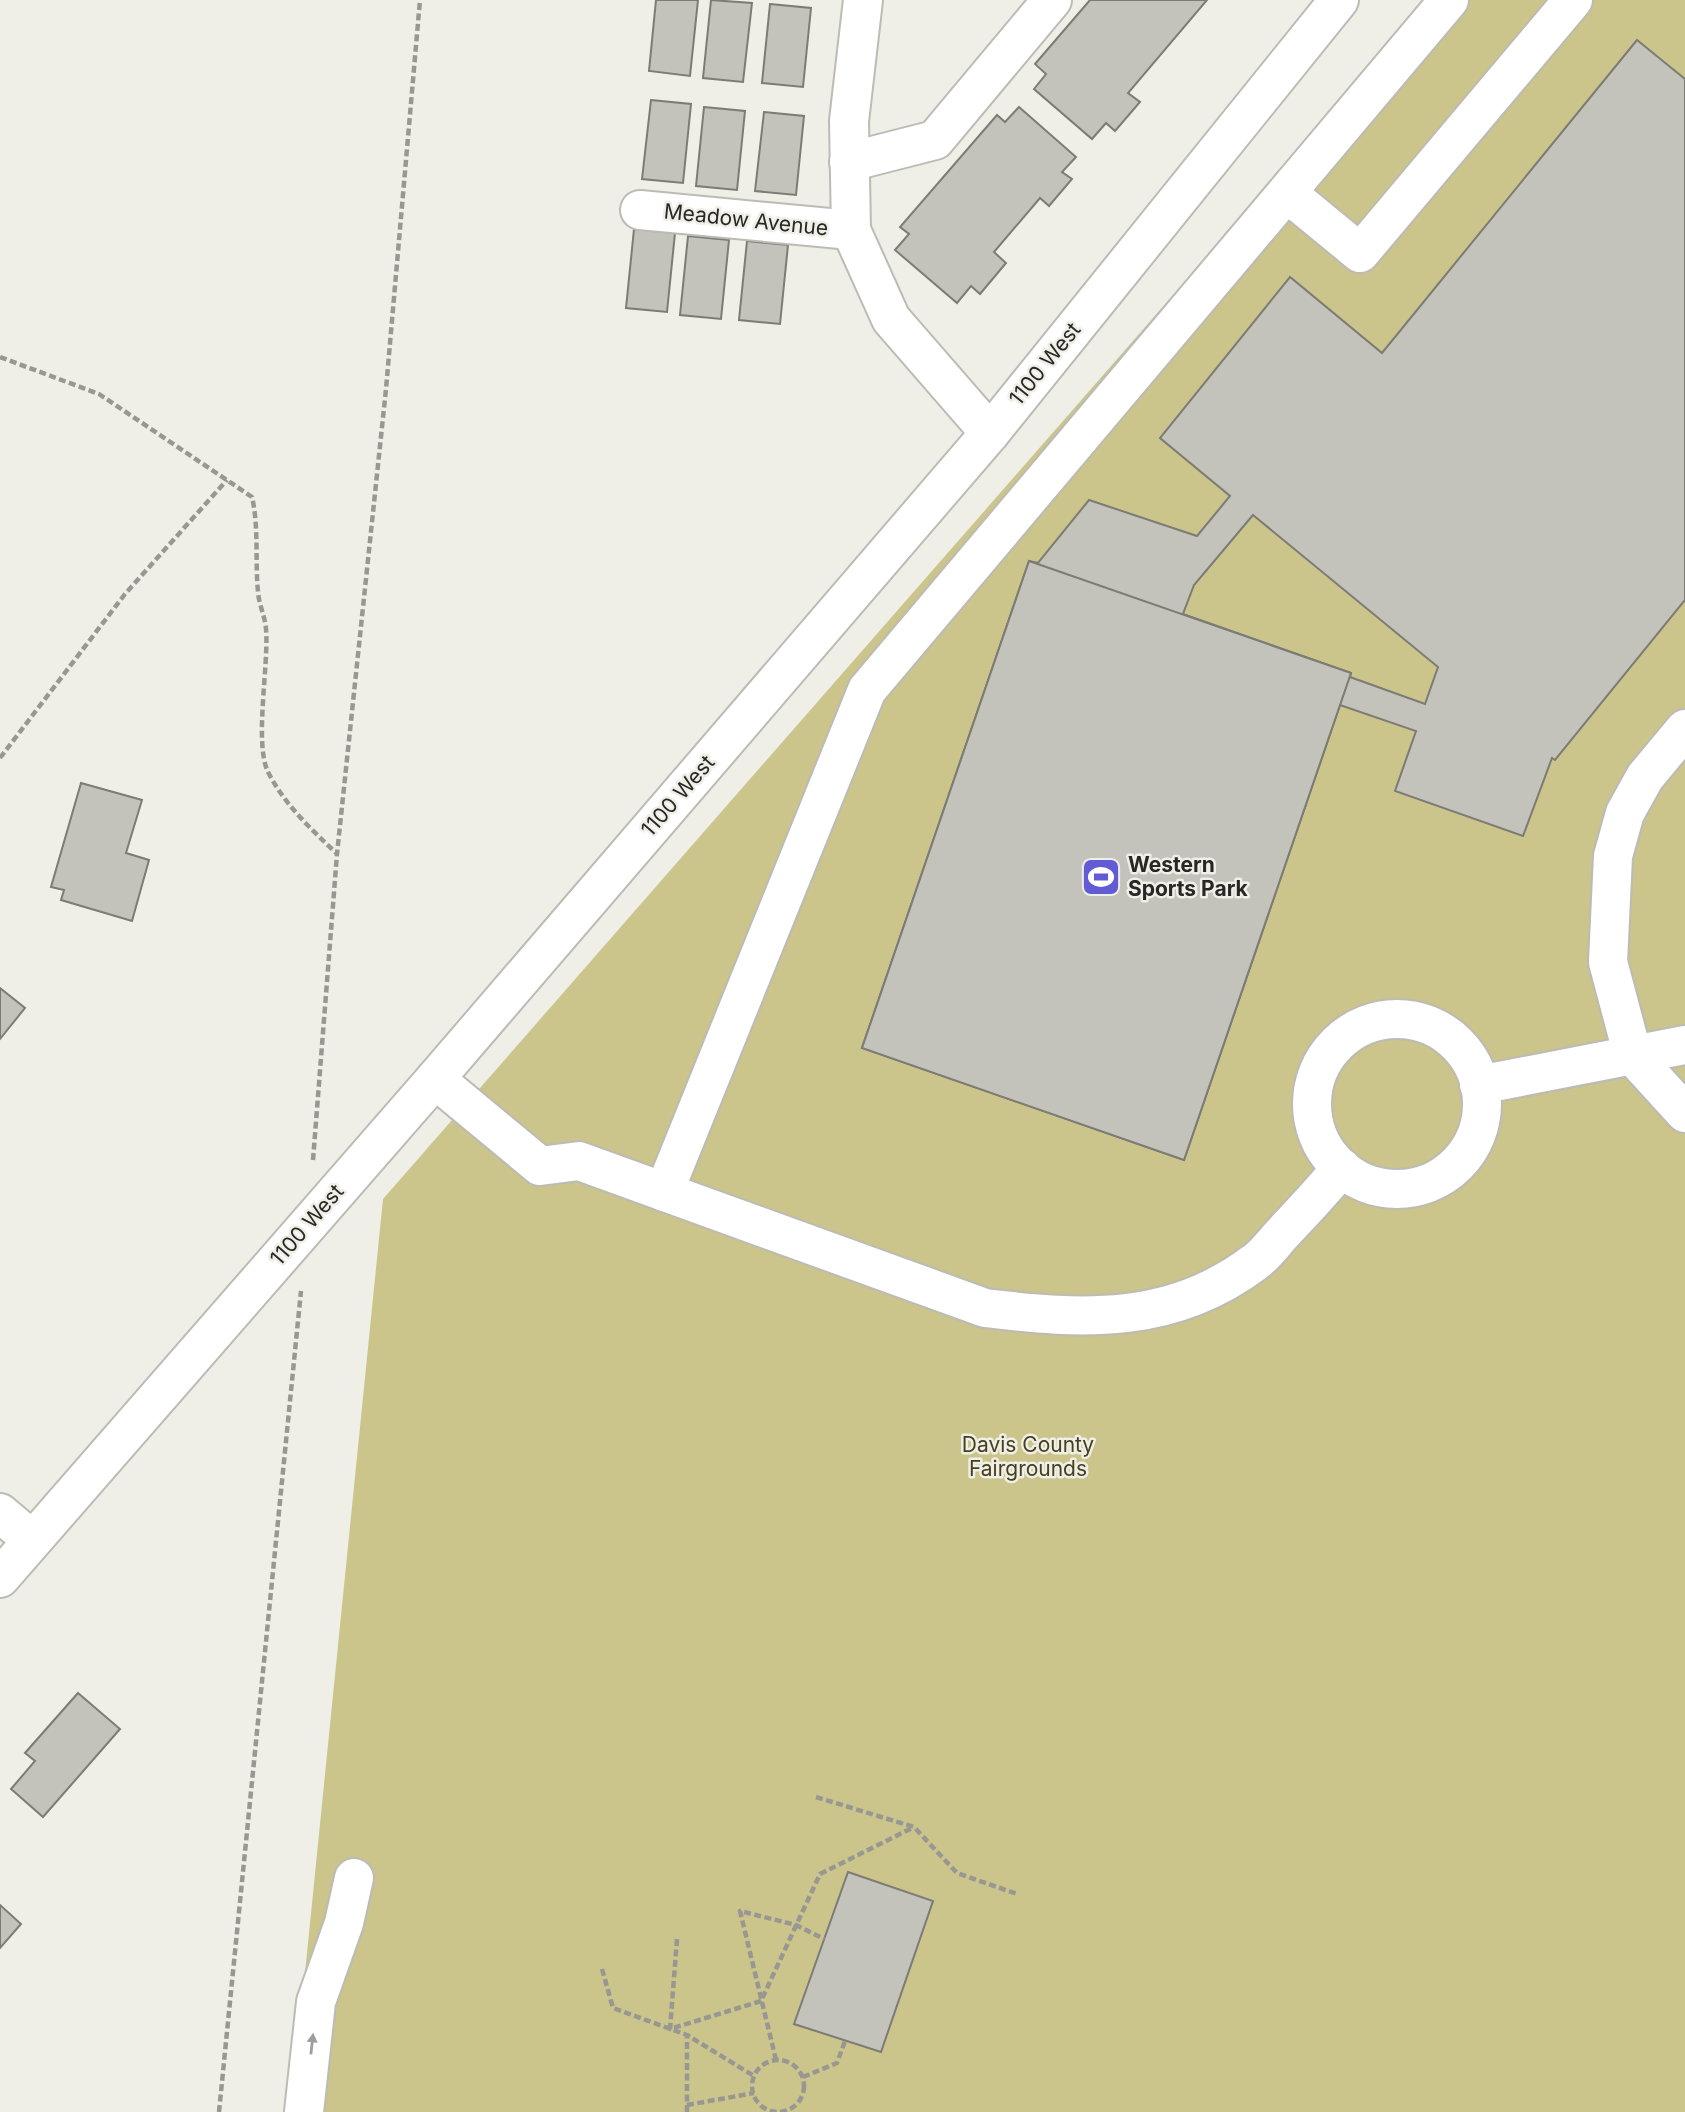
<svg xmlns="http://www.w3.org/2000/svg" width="1685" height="2112" font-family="Inter,sans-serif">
<rect width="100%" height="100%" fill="#efeee7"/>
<path fill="#cbc48b" d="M1431,0h254v2112h-1394l92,-913z"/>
<g fill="#c3c2bb" stroke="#7c7c75" stroke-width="2" fill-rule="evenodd">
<path d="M656,0h42l-8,76 -41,-5z"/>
<path d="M711,0l41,3 -9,79 -40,-4z"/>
<path d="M1090,0h117l-79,93 12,9 -25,29 -9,-8 -14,16 -58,-50 12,-15 -11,-10z"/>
<path d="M770,4l41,4 -8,79 -41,-4z"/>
<path d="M1637,40l48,39v521l-130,160 -3,-2 -29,78 -128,-45 21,-60 -76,-26 -156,455 -322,-112 167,-487 9,2 51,-63 108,36 33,-40 -70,-58 130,-161 92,76zM1253,515l185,152 -13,37 -75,-27 1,-4 -168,-59 11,-29z"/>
<path d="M651,100l40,4 -8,79 -41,-4z"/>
<path d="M704,107l41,4 -8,79 -41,-4z"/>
<path d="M1019,107l57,50 -14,15 10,7 -23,27 -9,-8 -46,54 12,11 -26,31 -9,-8 -14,17 -62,-53 14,-16 -9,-7 97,-112 8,7z"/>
<path d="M764,112l40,4 -8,79 -41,-4z"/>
<path d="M634,229l41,4 -8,79 -41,-4z"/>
<path d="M688,236l41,4 -8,79 -41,-4z"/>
<path d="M747,241l41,4 -8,79 -41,-4z"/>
<path d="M1029,561l322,112 -167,487 -322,-112z"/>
<path d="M81,783l61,17 -16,53 23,7 -17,61 -71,-21 3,-10 -13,-3z"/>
<path d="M0,988l25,20 -25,31z"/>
<path d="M78,1693l42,36 -77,88 -32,-28 24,-28 -10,-8z"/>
<path d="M848,1872l85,29 -52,151 -87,-28z"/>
<path d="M0,1905l21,19 -21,24z"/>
</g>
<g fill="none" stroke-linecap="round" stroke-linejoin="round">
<g stroke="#bcbbb4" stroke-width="42">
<g id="minor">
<path d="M863,0l-14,121 2,109 40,89 99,114"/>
<path d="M849,162l86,-22 117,-140"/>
<path d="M1287,193l73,60 213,-253"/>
<path d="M640,210l211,20"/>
<path d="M1685,729l-40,48 -20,36 -12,43 -5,106 25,94 52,57"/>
<circle cx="1397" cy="1104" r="85"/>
<path d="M435,1079l105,87 39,-5 406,147c98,12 187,17 270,-46 10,-7 18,-18 26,-27 21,-22 41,-44 61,-67"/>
<path d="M1479,1085l206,-40"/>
<path d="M664,1192l203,-502 582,-690"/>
<path d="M0,1513l32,27"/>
<path d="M0,1578l435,-499 555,-646 349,-433"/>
<path d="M304,2112l12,-110 28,-79 10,-45"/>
</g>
</g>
<g stroke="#989792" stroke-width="4.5" stroke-dasharray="7 3.5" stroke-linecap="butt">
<path d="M0,357l99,37 153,103c7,31 3,63 6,95 1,13 7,24 8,37 3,36 -12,114 2,143 17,33 42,56 68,81"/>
<path d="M0,758l125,-164 102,-114"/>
<path d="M313,1160l24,-306 49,-465 34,-389"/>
<path d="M816,1797l98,30 43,46 60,21"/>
<path d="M677,1939l-7,90 91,-28 59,-127 94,-47"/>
<path d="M602,1969l11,39 74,27 67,41"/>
<path d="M776,2060l-36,-149 56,14 28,14"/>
<circle cx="778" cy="2086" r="26"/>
<path d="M803,2077l34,-14 8,-22"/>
<path d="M687,2105l67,-12"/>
<path d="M219,2112l82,-821"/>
<path d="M687,2112v-76"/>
</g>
<use href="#minor" stroke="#fff" stroke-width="38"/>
</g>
<defs><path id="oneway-solid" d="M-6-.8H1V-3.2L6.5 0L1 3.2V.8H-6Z" transform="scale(1.75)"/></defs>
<use fill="#9e9e9c" href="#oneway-solid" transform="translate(312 2044) rotate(-84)"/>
<defs>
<g id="stadium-square" transform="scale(2.0125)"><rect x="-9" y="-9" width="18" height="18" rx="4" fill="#625cd4" stroke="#efeee7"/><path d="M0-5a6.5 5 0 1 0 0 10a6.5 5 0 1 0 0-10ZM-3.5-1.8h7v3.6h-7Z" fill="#fff"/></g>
</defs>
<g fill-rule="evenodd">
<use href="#stadium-square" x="1101" y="877"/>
</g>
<g text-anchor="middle" stroke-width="5" stroke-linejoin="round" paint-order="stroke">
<g font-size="21" fill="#272724" stroke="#efeee7">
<text transform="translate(746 220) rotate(6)" y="7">Meadow Avenue</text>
<text transform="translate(1045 364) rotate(-51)" y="7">1100 West</text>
<text transform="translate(678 796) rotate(-49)" y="7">1100 West</text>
<text transform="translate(307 1225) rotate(-49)" y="7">1100 West</text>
</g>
<g font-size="21" font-weight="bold" fill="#272724" stroke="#efeee7" text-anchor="start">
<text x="1128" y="872">Western<tspan x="1128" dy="24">Sports Park</tspan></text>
</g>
<g font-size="21" fill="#45401d" stroke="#efeee7">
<text x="1028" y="1452">Davis County<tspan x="1028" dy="24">Fairgrounds</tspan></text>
</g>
</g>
</svg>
